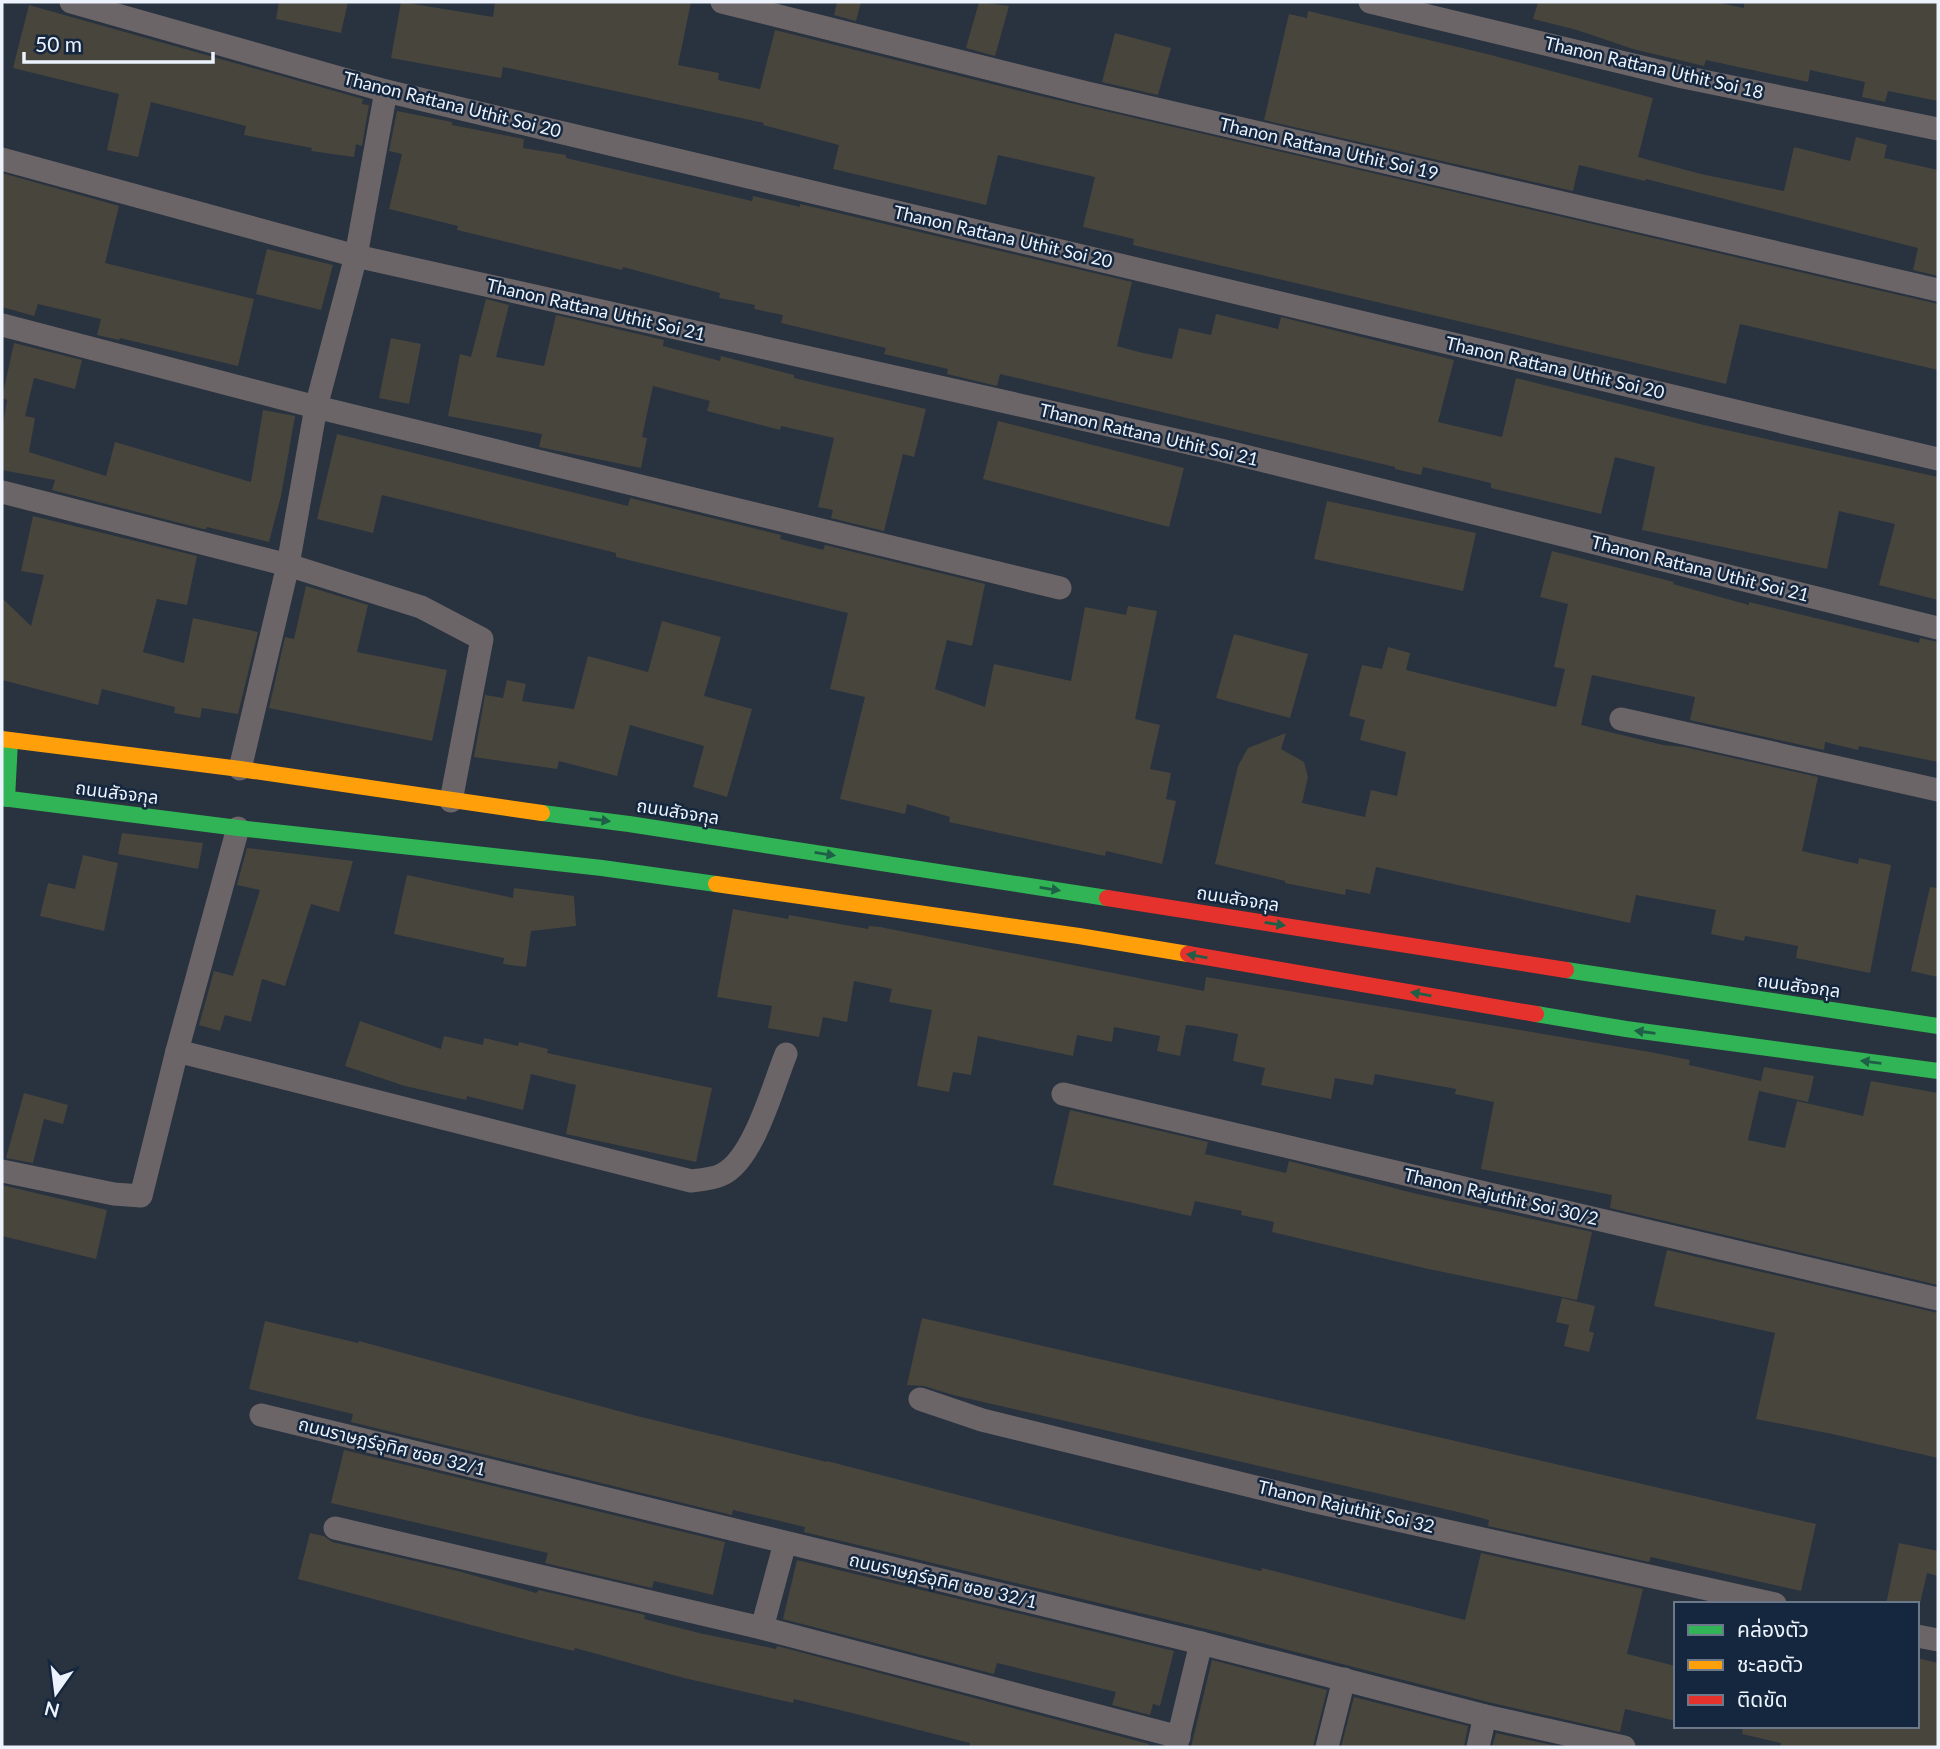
<svg xmlns="http://www.w3.org/2000/svg" width="1940" height="1749" font-family="Lato,'Noto Sans Thai',sans-serif">
<rect width="100%" height="100%" fill="#29323f"/>
<g fill="#48453d">
<path d="M279,2h69l-7,31 -65,-14z"/>
<path d="M401,2l92,15 2,-15h196l-13,63 41,8 -1,7 42,9 15,-59 261,65 902,209v66l-198,-46 -14,60 -593,-139 1,-6 -51,-12 12,-50 -97,-22 -12,50 -153,-36 6,-24 -76,-20 1,-2 -261,-56 -2,11 -110,-20z"/>
<path d="M837,2h24l-5,19 -22,-6z"/>
<path d="M979,2l30,4 -14,50 -29,-8z"/>
<path d="M1538,2h177l29,6v-6h194v99l-50,-10 -3,11 -23,-5 3,-15 -55,-12 -2,12 -102,-22 -2,6 -71,-17 -56,-19 -44,-11z"/>
<path d="M29,5l334,94 -1,5 7,1 -7,41 -6,-2 -2,13 -43,-6 1,-3 -68,-13 2,-9 -95,-24 -13,55 -31,-7 12,-56 -106,-26z"/>
<path d="M1308,11l179,43 166,44 -15,59 63,17 83,17 10,-44 56,14 6,-24 31,8 -3,13 54,12v106l-25,-6 5,-22 -272,-69 -1,2 -66,-16 -6,26 -309,-71 25,-106 18,4z"/>
<path d="M1115,33l56,15 -13,47 -56,-13z"/>
<path d="M397,111l55,11v3l72,14 -1,9 43,7v3l186,43 1,-5 47,11v-3l332,78 -15,64 22,6 33,7 7,-31 32,7 5,-21 62,15 3,-12 173,43 -16,62 64,15 14,-59 188,47 234,52v123l-59,-15 16,-61 -56,-13 -12,58 -185,-39 13,-63 -40,-10 -14,57 -110,-26v-5l-68,-16 -2,8 -26,-6v-2l-395,-93 -3,12 -50,-12 1,-5 -64,-15 2,-6 -105,-25 2,-8 -29,-6 1,-4 -36,-7 1,-5 -97,-26 -1,3 -165,-40 1,-4 -69,-17 13,-55 -13,-3z"/>
<path d="M2,173l117,33 -14,57 149,36 -16,67 -118,-28 -1,2 -22,-5 4,-16 -63,-15 -4,12 -32,-9z"/>
<path d="M267,249l66,16 -12,45 -65,-16z"/>
<path d="M486,299l23,6 -13,52 48,9 12,-51 108,25 -1,6 57,15 1,-5 73,19v3l132,31 -12,48 -11,-3 -19,77 -53,-13 2,-8 -15,-3 16,-69 -53,-12 -1,4 -73,-19 3,-10 -57,-15 -11,51 5,1 -6,30 -102,-21 3,-13 -94,-18 12,-62 11,3z"/>
<path d="M391,338l30,6 -12,60 -30,-6z"/>
<path d="M14,343l68,17 -7,29 -41,-11 -9,38 10,2 -6,34 77,24 9,-34 136,40 12,-72 32,6 -14,80 -12,46 -62,-15 -1,2h-3l-151,-39 3,-10 -53,-10v-40l5,-30 -5,-2z"/>
<path d="M998,421l186,47 -15,59 -186,-48z"/>
<path d="M337,434l291,72 2,-8 151,37 -1,4 43,11 2,-5 160,39 -13,62 -25,-6 -12,49 50,18 9,-43 77,17 14,-74 41,8 2,-9 29,5 -22,108 25,6 -10,44 21,4 -5,26 10,2 -14,63 -56,-13 -1,5 -156,-34 1,-5 -43,-13 -2,10 -65,-15 25,-102 -35,-8 18,-76 -232,-56v-4l-234,-58 -9,38 -56,-14z"/>
<path d="M1327,501l149,32 -13,58 -149,-32z"/>
<path d="M33,516l164,40 -10,49 -30,-6 -14,53 41,11 9,-45 65,14 -20,82 -36,-6 -2,10 -26,-5 1,-6 -73,-18 -4,16 -96,-25v-82l29,28 13,-51 -23,-4z"/>
<path d="M1552,551l122,31 -1,2 76,21v-3l170,41 1,-5 18,4v120l-79,-16 -1,4 -33,-8 -1,8 -134,-30 5,-23 -103,-22 -11,50 82,20 21,2 134,30 -16,74 56,13 1,-6 32,7 -21,108 -74,-15 2,-12 -53,-10 -1,5 -33,-7 5,-24 -80,-15 -6,28 -254,-56 -6,27 -24,-5 -1,6 -60,-12v-2l-70,-17 23,-98 10,-18 38,-15 -5,16 23,13 4,15 -6,26 63,14 6,-27 26,6 9,-44 -46,-12 5,-20 -16,-4 13,-51 20,4 6,-22 22,6 -4,17 150,37 9,-38 -11,-2 14,-63 -28,-7z"/>
<path d="M306,586l62,19 -11,47 90,18 -15,71 -163,-33 16,-71 9,2z"/>
<path d="M662,621l59,16 -17,59 48,13 -25,88 -34,-10 11,-41 -74,-21 -13,51 -58,-15 -2,8 -83,-12 11,-62 18,3 4,-18 19,4 -4,17 52,8 14,-53 60,16z"/>
<path d="M1234,634l74,20 -18,64 -74,-20z"/>
<path d="M122,833l81,10 -5,26 -80,-15z"/>
<path d="M247,848l106,13 -14,51 -28,-8 -26,82 -23,-7 -11,43 -26,-7 -5,16 -21,-6 15,-54 19,5 27,-86 -23,-5z"/>
<path d="M83,855l35,8 -14,68 -64,-15 8,-33 27,6z"/>
<path d="M407,875l106,23 1,-10 60,8 2,30 -45,5 -5,36 -23,-3 1,-6 -110,-24z"/>
<path d="M1930,887l8,1v89l-27,-6z"/>
<path d="M733,909l55,10 1,-4 79,14 1,-3 11,1 324,64 2,-14 444,75 40,8 -1,5 72,16 3,-14 50,9 -6,26 -49,-11 -11,49 37,8 12,-47 66,15 8,-35 67,12v192l-328,-77 2,-13 -131,-26 13,-67 -39,-8 1,-5 -81,-15 -2,11 -38,-7 -4,21 -70,-14 4,-17 -32,-7 5,-27 -42,-8 -10,-1 -6,31 -23,-5 3,-15 -46,-9 -2,15 -35,-7 -4,21 -95,-20 -7,39 -18,-3 -4,20 -32,-6 15,-76 -43,-8 3,-13 -38,-8 -7,41 -24,-5 -4,20 -51,-9 4,-22 -55,-9z"/>
<path d="M360,1021l81,28 3,-13 39,9 1,-7 34,8 1,-4 29,7 -1,4 165,35 -16,74 -130,-28 10,-49 -45,-11 -8,36 -56,-14 -1,4 -61,-14 -60,-20z"/>
<path d="M24,1093l44,12 -5,19 -19,-5 -11,44 -27,-5z"/>
<path d="M1070,1110l138,32 -3,12 81,19 3,-12 124,32 179,39 -15,68 -153,-32 -152,-36 2,-10 -33,-7 1,-4 -47,-10 -4,15 -138,-31z"/>
<path d="M2,1185l105,25 -11,49 -94,-23z"/>
<path d="M1667,1250l271,63v145l-106,-24 -76,-15 19,-86 -121,-27z"/>
<path d="M1562,1298l33,8 -6,25 5,2 -5,19 -25,-6 5,-21 -13,-3z"/>
<path d="M922,1318l894,206 -15,67 -150,-34 -2,5 -161,-36 1,-6 -27,-7 -509,-118 -29,-9 -17,-1z"/>
<path d="M265,1321l93,22 1,-2 278,75 190,46v-1l286,74 148,36 1,-3 203,52 16,-67 162,36 -16,65 49,12v55l-51,-12 -5,23 -132,-30 -269,-70 -415,-100 1,-5 -72,-17 -1,5 -381,-93 2,-8 -104,-25z"/>
<path d="M344,1450l381,92 -12,53 -59,-14 -2,7 -107,-25 3,-10 -217,-50z"/>
<path d="M310,1533l14,3 8,6 126,29 78,22 3,-3 106,25 -1,4 55,14 77,16 1,-3 372,98 -1,3h-179l1,-4 -122,-31 -54,-13 -1,4 -109,-25 -109,-30 -1,3 -57,-14 -219,-58z"/>
<path d="M1899,1543l39,8v25l-11,-3 -7,31h-34z"/>
<path d="M797,1560l377,91 -14,55 -7,-2 -3,11 -38,-10 4,-13 -119,-29 -3,11 -211,-55z"/>
<path d="M1917,1658l21,5v84h-158l1,-4 -39,-9 1,-8h174z"/>
<path d="M1212,1660l115,30 -14,57h-122z"/>
<path d="M1354,1697l114,29 -4,21h-123z"/>
<path d="M1496,1733l65,14h-69z"/>
</g>
<g fill="none" stroke-linecap="round" stroke-linejoin="round">
<g stroke="#6c6568" stroke-width="23">
<path d="M71,2l315,89 1552,368"/>
<path d="M722,2l365,91 851,197"/>
<path d="M1370,2l313,75 255,52"/>
<path d="M2,159l354,97 864,194 718,178"/>
<path d="M2,325l314,82 744,181"/>
<path d="M2,492l286,73 133,42 61,32 -31,162"/>
<path d="M1621,719l317,71"/>
<path d="M240,769l48,-204 28,-158 40,-151 30,-165"/>
<path d="M177,1051l514,130c10,-1 23,-2 32,-7 31,-16 50,-88 63,-120"/>
<path d="M1063,1094l875,205"/>
<path d="M2,1171l112,23 27,2 36,-145 61,-223"/>
<path d="M920,1399l62,21 330,81 463,103"/>
<path d="M261,1415l940,228 284,73 139,31"/>
<path d="M335,1528l427,100 417,109"/>
<path d="M762,1628l23,-85"/>
<path d="M1917,1636l21,4"/>
<path d="M1176,1747l25,-104"/>
<path d="M1327,1747l17,-68"/>
<path d="M1478,1747l7,-31"/>
</g>
<g stroke="#30b455" stroke-width="16">
<path d="M2,798l236,30 364,40 114,16"/>
<path d="M7,799l3,-58"/>
<path d="M542,813l87,11 478,74"/>
<path d="M1566,970l372,56"/>
<path d="M1536,1014l90,15 312,42"/>
</g>
<g stroke="#ff9f0a" stroke-width="16">
<path d="M2,739l238,30 302,44"/>
<path d="M716,884l363,52 109,18"/>
</g>
<g stroke="#e5322d" stroke-width="16">
<path d="M1107,898l459,72"/>
<path d="M1188,954l348,60"/>
</g>
</g>
<defs><path id="oneway-solid" d="M-6-.8H1V-3.2L6.5 0L1 3.2V.8H-6Z" transform="scale(1.75)"/></defs>
<g fill="#205f47">
<use href="#oneway-solid" transform="translate(600 820) rotate(7)"/>
<use href="#oneway-solid" transform="translate(825 854) rotate(9)"/>
<use href="#oneway-solid" transform="translate(1050 889) rotate(9)"/>
<use href="#oneway-solid" transform="translate(1275 924) rotate(9)"/>
<use href="#oneway-solid" transform="translate(1197 956) rotate(-170)"/>
<use href="#oneway-solid" transform="translate(1421 994) rotate(-170)"/>
<use href="#oneway-solid" transform="translate(1645 1032) rotate(-172)"/>
<use href="#oneway-solid" transform="translate(1871 1062) rotate(-173)"/>
</g>
<g text-anchor="middle" stroke-width="5" stroke-linejoin="round" paint-order="stroke">
<g font-size="18" fill="#ecf3fc" stroke="#15273e">
<text transform="translate(1654 68) rotate(13)" y="6">Thanon Rattana Uthit Soi 18</text>
<text transform="translate(452 105) rotate(14)" y="6">Thanon Rattana Uthit Soi 20</text>
<text transform="translate(1329 149) rotate(13)" y="6">Thanon Rattana Uthit Soi 19</text>
<text transform="translate(1003 237) rotate(13)" y="6">Thanon Rattana Uthit Soi 20</text>
<text transform="translate(596 310) rotate(13)" y="6">Thanon Rattana Uthit Soi 21</text>
<text transform="translate(1555 368) rotate(13)" y="6">Thanon Rattana Uthit Soi 20</text>
<text transform="translate(1149 435) rotate(13)" y="6">Thanon Rattana Uthit Soi 21</text>
<text transform="translate(1700 569) rotate(14)" y="6">Thanon Rattana Uthit Soi 21</text>
<text transform="translate(117 793) rotate(7)" y="6">ถนนสัจจกุล</text>
<text transform="translate(678 812) rotate(9)" y="6">ถนนสัจจกุล</text>
<text transform="translate(1238 899) rotate(9)" y="6">ถนนสัจจกุล</text>
<text transform="translate(1799 986) rotate(8)" y="6">ถนนสัจจกุล</text>
<text transform="translate(1501 1197) rotate(13)" y="6">Thanon Rajuthit Soi 30/2</text>
<text transform="translate(392 1447) rotate(14)" y="6">ถนนราษฎร์อุทิศ ซอย 32/1</text>
<text transform="translate(1346 1507) rotate(13)" y="6">Thanon Rajuthit Soi 32</text>
<text transform="translate(943 1581) rotate(13)" y="6">ถนนราษฎร์อุทิศ ซอย 32/1</text>
</g>
</g>
<rect width="1940" height="1749" fill="none" stroke="#ecf3fc" stroke-width="7"/>
<rect x="1674" y="1602" width="245" height="126" fill="#15273e" stroke="#6b798a" stroke-width="2"/>
<rect x="1688" y="1625" width="35" height="10" fill="#30b455" stroke="#6b798a" stroke-width="2"/>
<text x="1737" y="1637" font-size="21" fill="#ecf3fc">คล่องตัว</text>
<rect x="1688" y="1660" width="35" height="10" fill="#ff9f0a" stroke="#6b798a" stroke-width="2"/>
<text x="1737" y="1672" font-size="21" fill="#ecf3fc">ชะลอตัว</text>
<rect x="1688" y="1695" width="35" height="10" fill="#e5322d" stroke="#6b798a" stroke-width="2"/>
<text x="1737" y="1707" font-size="21" fill="#ecf3fc">ติดขัด</text>
<g transform="translate(56 1693) rotate(194)" stroke="#15273e" stroke-width="5" paint-order="stroke">
<path d="M0-5L12 26L0 18L-12 26Z" fill="#ecf3fc"/>
<text y="-10" font-size="19" font-weight="bold" text-anchor="middle" fill="#ecf3fc">N</text>
</g>
<path d="M24 52v10h189v-10" fill="none" stroke="#ecf3fc" stroke-width="3.5"/>
<text x="35" y="52" font-size="21" fill="#ecf3fc" stroke="#15273e" stroke-width="5" paint-order="stroke">50 m</text>
</svg>
